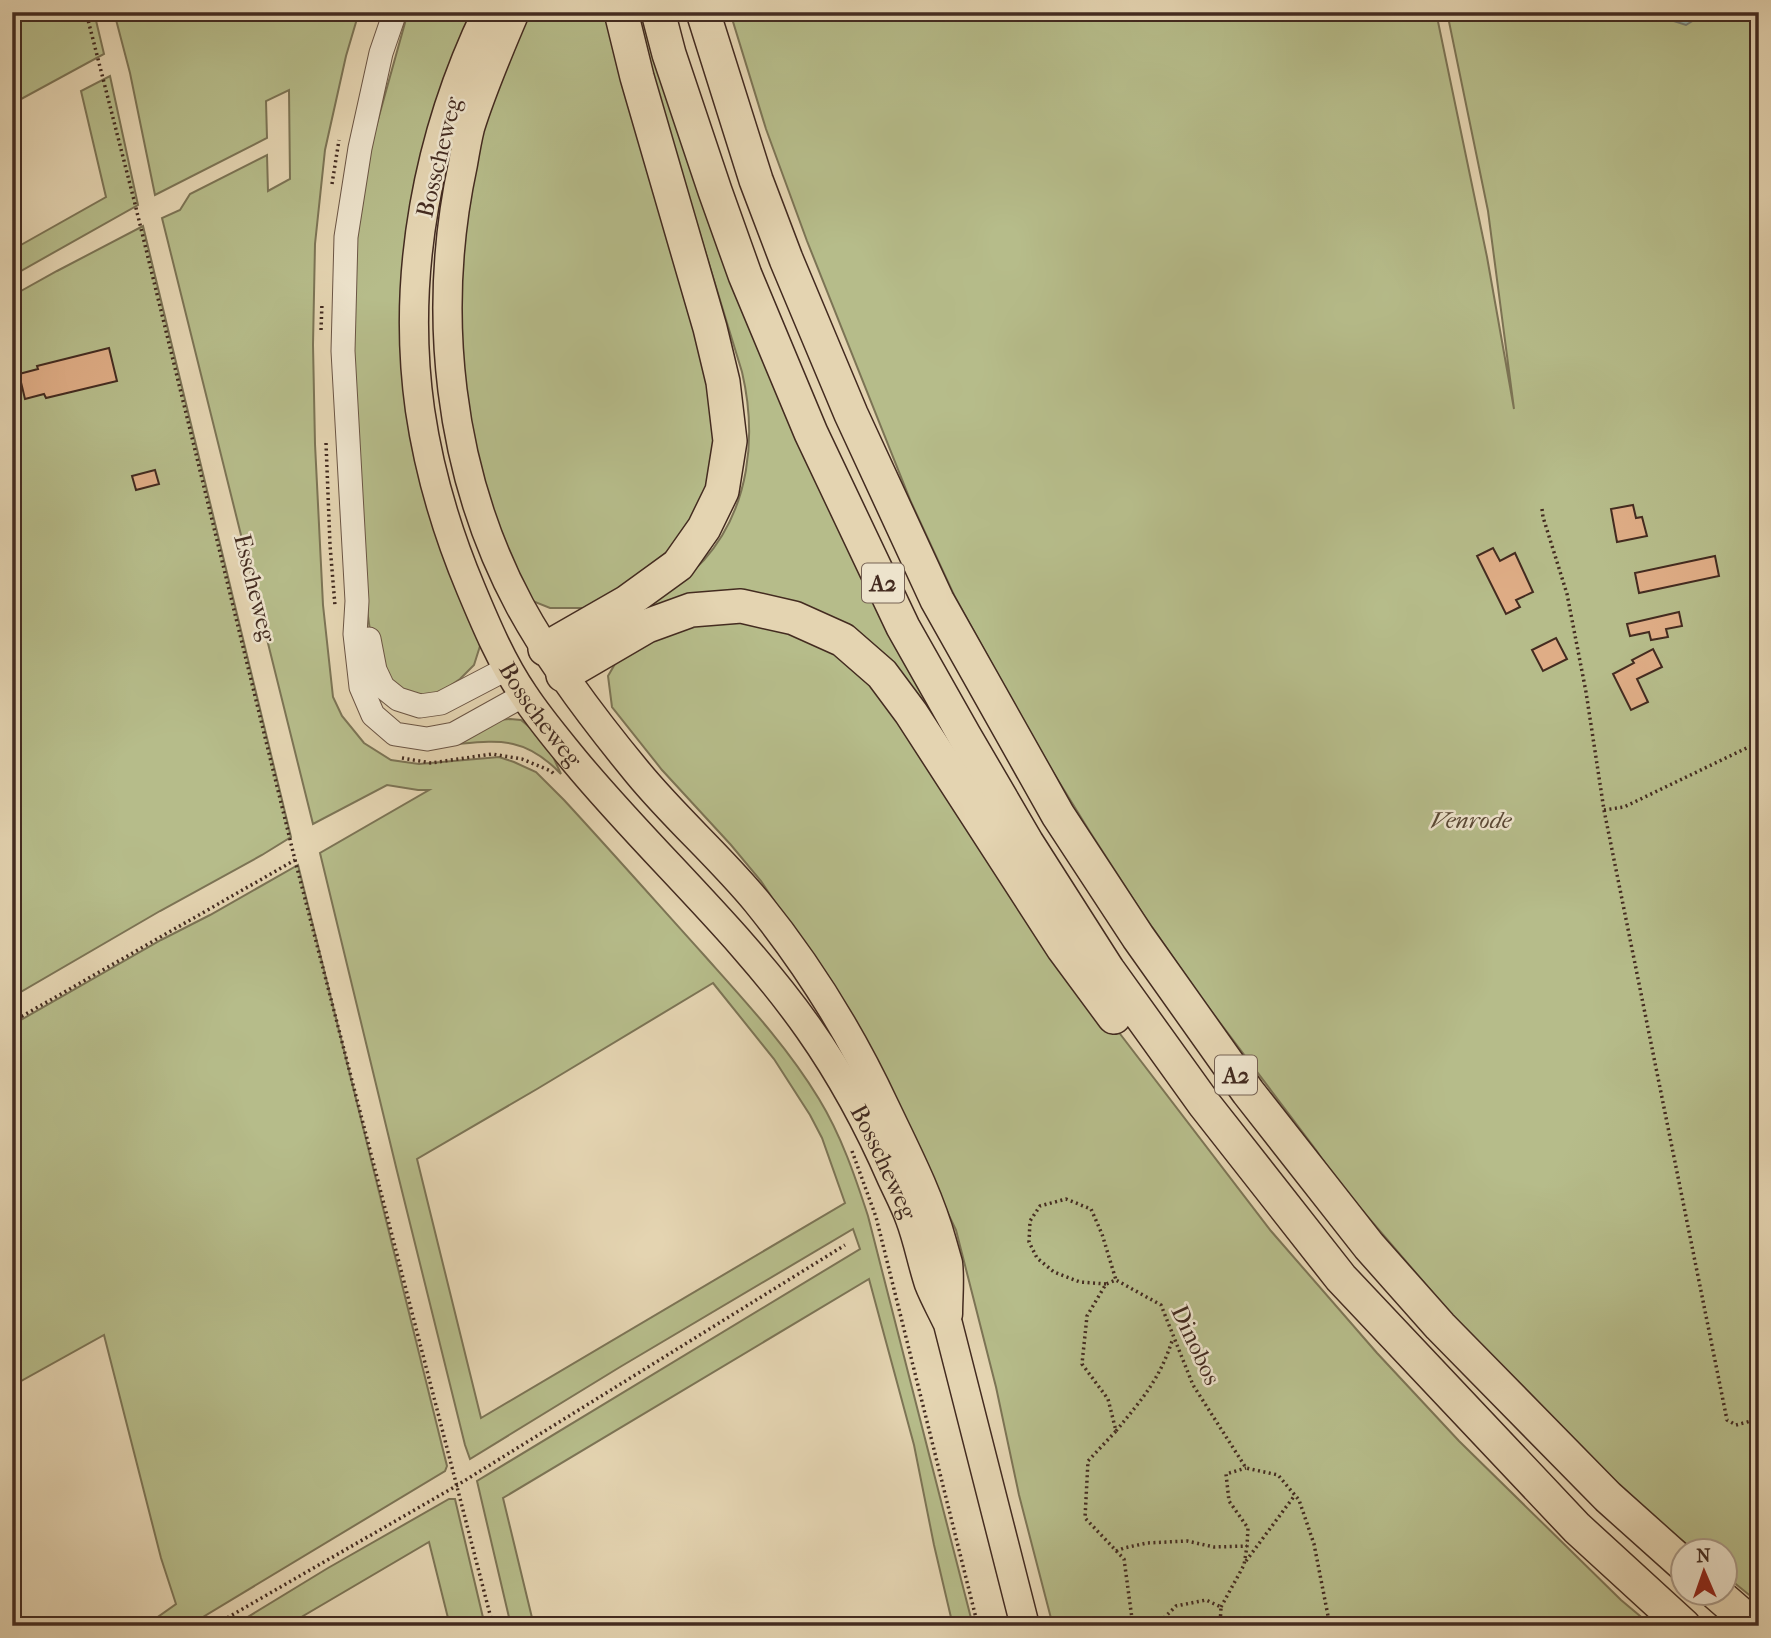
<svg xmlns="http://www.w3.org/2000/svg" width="1771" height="1638" font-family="'IM FELL French Canon',serif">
<rect width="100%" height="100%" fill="#e4d4b1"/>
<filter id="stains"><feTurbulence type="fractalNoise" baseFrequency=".00286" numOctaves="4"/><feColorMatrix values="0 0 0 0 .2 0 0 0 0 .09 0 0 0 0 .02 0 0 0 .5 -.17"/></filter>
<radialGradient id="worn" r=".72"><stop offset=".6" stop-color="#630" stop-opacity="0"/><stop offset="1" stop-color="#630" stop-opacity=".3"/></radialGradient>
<g fill="#b6bc8a" stroke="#7c7455" stroke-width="2" fill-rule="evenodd">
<path d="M12,12h82l10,42 -92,50z"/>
<path d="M114,12h245l-13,44 -21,94 -10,94 -2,101 2,99 8,161 10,92 9,19 22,27 27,17 28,4 80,-7 15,5 22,10 28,28c47,51 93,103 139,154 41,46 84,92 116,145 22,36 36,77 49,117l105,410h-20l-19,-81 -20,-100 -45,-166 -366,219 31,128h-23l-34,-145 383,-232 -7,-20 -233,138 -150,92 -5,-14 -68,-274 -77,-318 109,-63h-11l-31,-5 -74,39 -151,-606 18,-8 10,-16 77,-39 1,36 22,-12 -1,-89 -23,11 1,37 -112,57 -25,-122zM713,983l61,76 36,56 12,23 23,65 -364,215 -64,-259 120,-70z"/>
<path d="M408,12h72l-74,310 74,324 -6,19 -14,14 -31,21 -39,-13 -19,-49 -6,-43 -10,-164 -3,-132 5,-66 12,-81z"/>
<path d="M524,12h93l103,358 -3,111 -49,70 -49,38 -33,19h-36l-20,-8 -31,-63 -34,-117 -10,-159 36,-176z"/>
<path d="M637,12h4l46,145 285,626 -129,-154 -195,-13 -3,-9c20,-15 42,-29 59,-47 46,-52 53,-124 38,-188l-74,-242z"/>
<path d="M730,12h706l51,245 27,152 -26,-198 -41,-199h312v1591l-33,-27v-26h-32l-39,-31 -54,-52 -149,-152 -115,-134 -21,-31 -114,-151 -59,-85 -53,-82 -55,-89 -81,-148 -43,-93 -104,-261 -41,-112z"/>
<path d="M110,76l28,129 -126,71v-26l94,-53 -25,-106z"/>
<path d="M143,226l148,611 -29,18 -102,56 -148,86v-701l45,-25z"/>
<path d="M728,619l86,18 56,40 244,349 157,205 106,122 82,88 162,159 31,26h-599l-34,-131 -23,-108 -40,-157 -62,-130 -68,-121 -65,-98 -30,-36 -69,-75 -50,-63 -4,-31 7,-12 15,-13 33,-19z"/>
<path d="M510,719l11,1 17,14 12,16 11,24c-38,-40 -65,-33 -114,-29l50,-25z"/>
<path d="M298,865l149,601 -2,5 -257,155h-43l31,-22 -15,-46 -57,-223 -92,51v-361l149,-85 49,-25z"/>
<path d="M449,1499h6l30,127h-35l-21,-84 -143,84h-53l95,-58z"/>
</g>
<path fill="#96b7b1" stroke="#757f77" stroke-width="2" d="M1662,12h45l-21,13 -19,-6z"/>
<g fill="#dfad86" stroke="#432b20" stroke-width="2">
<path d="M109,348l8,33 -71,17 -2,-4 -19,5 -6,-25 19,-5 -1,-3z"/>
<path d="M155,470l4,14 -23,6 -4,-14z"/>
<path d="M1633,505l3,13 6,-1 5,19 -30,6 -6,-33z"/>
<path d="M1493,548l7,13 15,-8 18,39 -17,8 4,7 -14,7 -29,-58z"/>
<path d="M1715,556l4,20 -80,17 -4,-20z"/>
<path d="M1679,612l3,14 -16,3 2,8 -17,3 -2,-8 -19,4 -3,-12z"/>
<path d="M1556,638l11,21 -24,12 -11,-21z"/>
<path d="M1653,649l9,18 -25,12 11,23 -17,8 -18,-36 21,-11 -2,-3z"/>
</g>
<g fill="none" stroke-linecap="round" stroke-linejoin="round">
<g stroke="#6b5544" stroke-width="25">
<g id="minor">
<path d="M395,12l-14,41 -21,95 -14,89 -3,114 14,250 -2,33 6,53 12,28 22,19 32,5 27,-5 70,-39"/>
<path d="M369,639l6,31 8,17 15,12 22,7 21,-3 67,-35"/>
</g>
</g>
<g stroke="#432b20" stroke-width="31">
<g id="major">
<path id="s1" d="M487,12c-59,122 -86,263 -67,398 9,61 27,122 51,179 15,36 31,74 53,106 15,23 33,44 50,65 76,92 166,171 235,269 33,47 60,97 83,150 6,13 13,26 18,40 8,21 12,44 19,65 5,13 13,27 19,40l77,302"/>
<path d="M515,12c-16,38 -33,77 -45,116 -3,12 -5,24 -7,36 -32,148 -15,308 57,442 32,59 75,115 118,167 37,45 82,84 119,129 51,63 94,132 128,205 21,44 44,88 57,135 2,7 4,14 6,21 2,16 0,35 0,51"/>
</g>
</g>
<g stroke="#432b20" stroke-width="36">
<g id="highway">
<path d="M658,12l11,42 46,137 30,84 66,158 92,194 61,108 63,108 81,127 97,135 136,173 236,250 107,98"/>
<path d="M703,12l53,168 30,79 65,155 86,186 121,215 80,122 110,155 121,154 71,80 168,171 76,68"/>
<path d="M545,649l82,-47 51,-37 26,-37 18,-37 8,-50 -7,-59 -13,-54 -73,-251 -16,-65"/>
<path d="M563,675l84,-49 44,-16 50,-4 53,12 49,22 39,34 29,39 152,235 51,69"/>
<path d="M1715,1592l39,34"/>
</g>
</g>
<g stroke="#432b20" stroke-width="3.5" stroke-dasharray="2 3.5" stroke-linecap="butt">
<path d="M332,184l7,-44"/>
<path d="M321,330l1,-27"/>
<path d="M326,443l4,102 5,61"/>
<path d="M1542,509l1,8 24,77 19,98 18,118 123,610 9,5 15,-4 8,-7"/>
<path d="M402,758l29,5 61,-9 30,5 29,12 3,3"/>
<path d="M1604,810l20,-3 135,-65"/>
<path d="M295,860l198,766"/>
<path d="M12,1022l283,-162 -160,-656 -49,-192"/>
<path d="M852,1151l24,66 102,409"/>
<path d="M1106,1284l-26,-2 -26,-10 -17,-14 -8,-16 1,-21 10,-15 26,-7 25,10 11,25 14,46"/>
<path d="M1116,1431c27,-33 44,-52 57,-93"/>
<path d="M1116,1551l8,-3 23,-5 40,-2 27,6 33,-1"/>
<path d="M1246,1561l49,-66"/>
<path d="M1221,1607l23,-42 3,-19 1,-18 -19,-27 -3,-27 20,-6"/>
<path d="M213,1626l243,-140 389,-241"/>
<path d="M1133,1626l-9,-67 -39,-41 3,-57 28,-30 -8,-32 -26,-35 5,-48 19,-32 10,-4 45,25 32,80 53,83 32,7 21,25 15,44 16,82"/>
<path d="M1156,1626l20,-20 30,-6 15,7 -1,19"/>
</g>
<use href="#minor" stroke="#ede3cc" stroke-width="23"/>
<use href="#major" stroke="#e4d4b1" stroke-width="28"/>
<use href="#highway" stroke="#e4d4b1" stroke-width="33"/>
</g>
<g text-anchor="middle" stroke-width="5" stroke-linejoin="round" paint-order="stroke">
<g fill="#ede3cc" stroke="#766254" stroke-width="2">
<rect x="862" y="563.5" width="42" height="39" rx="5"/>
<rect x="1215" y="1055.5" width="42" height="39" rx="5"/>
</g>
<g font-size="23" font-weight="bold" fill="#432b20">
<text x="883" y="591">A2</text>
<text x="1236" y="1083">A2</text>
</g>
<g font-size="24" fill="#432b20" stroke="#ede3cc">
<text transform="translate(439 157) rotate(-76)" y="8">Bosscheweg</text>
<text transform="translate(255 588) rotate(76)" y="8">Esscheweg</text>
<text dy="8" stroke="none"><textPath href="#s1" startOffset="740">Bosscheweg</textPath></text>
<text dy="8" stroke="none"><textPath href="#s1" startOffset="1307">Bosscheweg</textPath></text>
<text transform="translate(1196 1345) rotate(65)" y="8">Dinobos</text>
</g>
<g font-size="24" font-style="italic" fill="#5a4835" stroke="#ede3cc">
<text x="1471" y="828">Venrode</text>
</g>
</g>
<rect width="1771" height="1638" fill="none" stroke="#e4d4b1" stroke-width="42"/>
<rect x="14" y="14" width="1743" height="1610" fill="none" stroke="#432b20" stroke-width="3.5"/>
<rect x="21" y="21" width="1729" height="1596" fill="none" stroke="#432b20" stroke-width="2"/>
<g transform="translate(1704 1572) rotate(358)"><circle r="33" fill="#ede3cc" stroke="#a99987" stroke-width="2"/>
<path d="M0-5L12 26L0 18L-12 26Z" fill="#8f2418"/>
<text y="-10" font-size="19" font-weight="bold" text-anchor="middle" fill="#432b20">N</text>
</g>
<rect width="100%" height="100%" filter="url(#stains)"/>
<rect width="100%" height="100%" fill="url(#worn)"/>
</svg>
